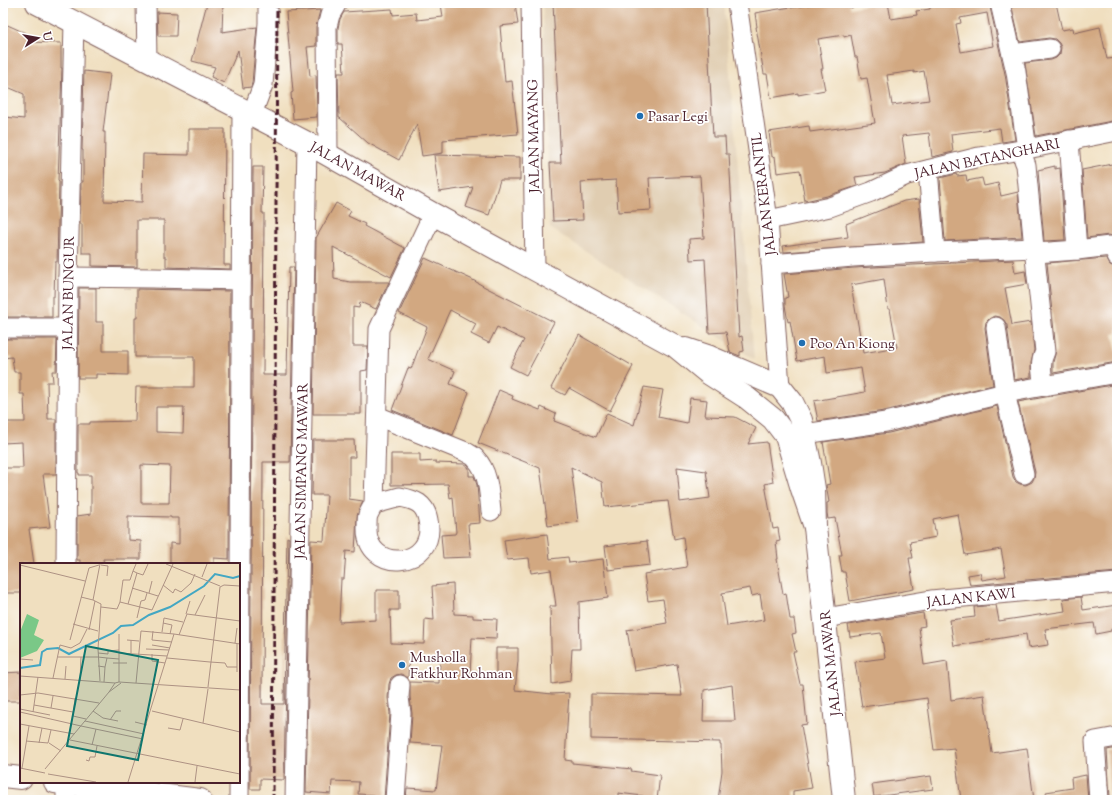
<svg xmlns="http://www.w3.org/2000/svg" width="1120" height="803" font-family="'Sorts Mill Goudy',serif">
<rect width="100%" height="100%" fill="#fff"/>
<filter id="ink" filterUnits="userSpaceOnUse"><feTurbulence type="fractalNoise" baseFrequency=".025" numOctaves="2"/><feDisplacementMap in="SourceGraphic" scale="8" xChannelSelector="R" yChannelSelector="G"/><feConvolveMatrix kernelMatrix="1 2 1 2 8 2 1 2 1" color-interpolation-filters="sRGB"/></filter>
<filter id="wash" filterUnits="userSpaceOnUse"><feTurbulence type="fractalNoise" baseFrequency=".012" numOctaves="4" result="noise"/><feDisplacementMap in="SourceGraphic" scale="16" xChannelSelector="R" yChannelSelector="G"/><feGaussianBlur stdDeviation="0.9" result="paint"/><feColorMatrix in="noise" values="0 0 0 0 0 0 0 0 0 0 0 0 0 0 0 0 0 1.4 0 .05"/><feComposite in="paint" operator="in"/></filter>
<g filter="url(#wash)">
<rect width="100%" height="100%" fill="#f0dfbf"/>
<path fill="#e0cdb1" d="M543,3h181l30,356 -204,-131z"/>
<g id="blocks">
<g fill="#d2a881" fill-rule="evenodd">
<path d="M207,3h16l-1,29 35,-5 -5,56 -1,4 -8,1 -5,-38 -14,33 -13,-6 4,-10 -23,-6z"/>
<path d="M448,3h10v2l17,-2h40l3,21 -18,2 5,56 7,-1 6,53 -75,6v13l-21,3 -5,-32 -18,36 -31,-17 -28,-25h-1l-1,-45h6l-2,-29h-4v-16l2,-9 4,-7 48,-3 1,6 23,-2 1,7 26,-3 -2,-13z"/>
<path d="M553,3h153l7,134h12l1,17h3l10,183 3,-1 2,15 -4,1v4l-10,-4 -4,-20 -17,1 -4,-74 -15,1 -1,-21 15,-1 -4,-62 -51,2 2,32 -33,2 -2,-32 -35,2 2,38 -30,1 -3,-58h11z"/>
<path d="M821,3h28l1,5 28,-5h10l3,16 26,-4 -1,-4 14,-2v-2l7,-1 -1,-3h53l16,71 10,66 -13,2 -2,-14 -49,6 2,18 -21,5 -3,-24 -27,3 4,28 -21,9 -30,4 2,9 -30,10 -22,5 -5,-31 -23,3 -2,-17 -3,1 -3,-25 40,-6 1,6 65,-9 -8,-45 -6,1 -4,-22h-2l-4,-22 -7,2v-2l-26,4 5,30h-2l4,21 -27,5v-2l-27,5 -4,-24h-3l-8,-47h1l-2,-14 36,-6v1zM987,13l6,33 -32,6 -5,-28 5,-1 -1,-5zM914,71v2l10,-2 5,29 -37,5 -5,-30z"/>
<path d="M1011,3h45l6,27 11,-2 1,5 26,-6 7,32 10,-1v62l-81,16 -11,-73 26,-3 5,-2 4,-4 1,-7 -2,-4 -4,-4 -6,-1 -29,4z"/>
<path d="M320,10l-4,17v19l-9,1 3,29 6,-1 1,42 -24,2 -2,-26 2,-1 -7,-80z"/>
<path d="M157,12l20,1 -1,23h-18z"/>
<path d="M3,23l29,13 -3,6 32,1v25h1l-4,113 1,1 -2,80h-2l-1,35h-2v20h-49v-175l2,-25 19,2v-25l-21,-9z"/>
<path d="M84,71l26,3 -7,58h2l-1,69 38,1 1,-48 46,1v-26h36l-1,136h6v4l-64,-2v-10h-2v-37h-27v47l-45,-1v-13h-10v-29h-2l1,-42h2v-32h-1z"/>
<path d="M434,155l86,2v23h-20l-11,35 -23,-8 7,-20 -34,5z"/>
<path d="M1117,163v75l-8,-3 -22,3 -5,-68z"/>
<path d="M1055,166v3l5,-1 5,72 -21,1 -6,-71z"/>
<path d="M253,167h10l-1,46h2l-1,162h24l2,-108h5l-4,195h-27l-1,242h22l3,-167 2,1 -5,242 -24,-1v10h-10z"/>
<path d="M956,174l1,2 9,-1 1,6 15,-3 2,8 14,-3 3,13 17,-4 4,45 -77,4 -5,-63z"/>
<path d="M919,199l4,43 -139,10 -1,-6 65,-9 -2,-13 58,-23z"/>
<path d="M336,203l15,8 -3,5 17,8 -1,2 41,22 -14,29 -58,-30 1,32 16,3h39l-13,27 -16,-7 -1,6 -6,-1v39h15l-1,24 -6,1v43h-48l3,-176z"/>
<path d="M425,258l46,21 14,8 69,35 -28,53 -16,-8 14,-27 -27,-13 -8,16 -18,-9 5,-10 -26,-14 -22,49 27,12 -5,13 19,8 -16,43 -61,-25 16,-42 3,1 16,-42 -28,-14z"/>
<path d="M1106,258l4,7 7,3v65l-4,1 4,19v9l-64,11v-11l3,-11 -9,-88z"/>
<path d="M1013,260l2,13 10,-2 2,13 -22,4 7,37 19,-3 3,28 -3,13v14l-17,3 -7,-55 -3,-5 -4,-3 -6,-1 -5,3 -3,3 -1,6 8,57 -109,26 -66,10 -4,-20 51,-9 -4,-24 -34,5 -2,-17 -28,5 -7,-40 -2,1 -3,-17v-7l3,-1 -4,-23 70,-6zM884,279l4,30h2l7,38 -34,6 -12,-68z"/>
<path d="M79,288h17v34h7v29h25v24l-32,-1v4h-18z"/>
<path d="M137,289l93,2 -1,268 -15,-1v6h-44v-21l9,1v-26h-8v-1l-43,-1v24l13,1v18h-38l1,5h-24v-4h-3v-44l14,-2v-39h-12v-2h-1v-49h12v-2l45,-1 1,-34h58v-30h-59v-39h2zM156,407h28l-1,26 -27,-1zM141,465l29,1 -1,37h-28z"/>
<path d="M579,335l54,31 -23,45 -41,-23 -4,7 -14,-7z"/>
<path d="M3,339h54l-1,32h-4l1,11h-6l1,37h8v55h-13l7,53 -21,2 5,35h-13v29h-18v-125h20l-1,-26 -19,1v-21h22l-1,-28h-4v-22h-6l-2,-15 -9,1z"/>
<path d="M1117,384v56h-3l3,16v116l-147,13 -2,-10 12,-2 2,7 24,-4 -5,-27 -36,6 -7,-41 -25,5 3,18 -26,5 3,16h-4l5,31 -64,12 -5,-29h-3l-3,-17h3l-7,-37 -7,1 -1,-6v-10l2,-1 -3,-17 4,-1 -7,-42 66,-9 108,-27 16,71 3,5 4,2 6,1 6,-3 2,-4 1,-6 -17,-70z"/>
<path d="M644,387l19,3 -5,27 29,6 3,-25 17,2 -2,16 30,1 21,11 -8,16 19,-2 6,40 -8,2 8,45 5,-1 2,13 -4,1 2,17h-1l6,35 3,-1 4,26h4l2,14 -4,1 4,18h-3l7,32h3l4,40 -6,1 11,63 -19,3v9h-75l4,-29 -1,-26h-1v-3l-129,-3v-45l91,2 -5,-32 -43,7 -7,-41 40,-7 -4,-24 -15,2 -4,-27 43,-7 -4,-30 -9,2 -6,-38 -63,6 -3,-25 -31,-15 7,55 -30,4 -8,-58 -62,-25 21,-53 14,6 -1,3 28,11 1,-3 15,7 -2,7 42,16 11,-24 27,12zM677,467l29,4 4,27 -30,4zM750,588l2,8 8,-2 4,26 -37,6 -5,-33zM732,685l3,36h-32l1,-31z"/>
<path d="M313,440h41l1,17h-6v42l14,2 -6,15 -2,36 -9,-1 -2,28h-3l-2,43 37,-2v-30h23v20h-9l1,33 33,1 1,-25 9,1 -2,-34 21,-2 1,30 19,1v3l24,1 -1,20 -24,-1 -2,35 26,2v-27h22v13l-3,29 37,4 17,-1 -4,67 7,1v2l60,6 -1,2 29,4 -3,25h-15l1,-4 -25,-3v7h-212l1,-12 29,2 6,-45 -32,-2 2,-29 -2,-17v-15l29,1 1,-25 -31,-1 -1,21 -7,-4 -5,1 -5,3 -2,6 -1,14 2,15 -6,87h-11v-5l-15,-1 1,-12 -27,-1 -1,13 -25,-2 5,-252 13,1 3,-46h-15z"/>
<path d="M391,454h29v8l16,-1v2l28,1 5,4v8h5l3,9 3,38 -12,1 3,33 -28,1 -2,-23 14,-1 1,-2 -3,-35 -3,1 -2,-14 -57,1z"/>
<path d="M547,534l3,25 18,-2 1,6 34,-4 5,39 -29,4 1,47h-8l-2,32 -18,3 -2,-78h6l-5,-36 -20,3 -2,-15 -22,2 -3,-20z"/>
<path d="M647,541l3,24 -42,5 -3,-24z"/>
<path d="M1081,597l2,13 34,-5v23l-6,1v2l-15,3 -2,-11 -49,6 3,16 -20,3 -2,-14 -72,12 -4,-26 25,-3 -1,-10 22,-2 3,16 66,-10 -2,-12z"/>
<path d="M923,613l2,13 -6,1 5,38 23,-4 4,39 33,-5 8,58 35,-5 7,52h-73l-7,-52 -20,2 -7,-52 -65,9 -7,-45 30,-4 -4,-25 -31,4 -2,-12z"/>
<path d="M21,672v29h-18v-28z"/>
<path d="M1117,748v48l-7,1 -3,-47z"/>
<path d="M1086,775l2,25h-41l-1,-8 26,-4 -1,-10z"/>
<path d="M931,776l2,13 -59,8 -2,-13z"/>
</g>
</g>
</g>
<g filter="url(#ink)">
<use href="#blocks" fill-opacity="0" stroke="#84625f" stroke-width="1"/>
<g fill="none" stroke-linecap="round" stroke-linejoin="round">
<g stroke="#84625f" stroke-width="21">
<g id="minor">
<path d="M146,3l1,56"/>
<path d="M531,3l4,266"/>
<path d="M737,3l31,217 12,167"/>
<path d="M1000,3l16,69 11,77"/>
<path d="M1012,54l38,-5"/>
<path d="M252,114l11,-29 5,-62v-20"/>
<path d="M1069,140l8,110 33,-4 5,4 2,7"/>
<path d="M328,155l-1,-128 3,-12 7,-12"/>
<path d="M768,220l62,-13 41,-15 36,-17 72,-18 48,-8 90,-18"/>
<path d="M1034,248l11,104c-6,11 -3,22 -1,34"/>
<path d="M935,252l99,-4 -8,-83 -2,-5 -2,-10"/>
<path d="M1036,253l41,-3"/>
<path d="M771,264l82,-7 82,-5 -7,-82"/>
<path d="M68,277l85,1 88,2"/>
<path d="M996,327l9,66 19,81"/>
<path d="M3,328h64"/>
<path d="M377,416l89,36c3,2 8,4 10,7 13,13 13,36 15,52"/>
<path d="M804,434l82,-12 119,-29 112,-20"/>
<path d="M400,497c15,3 25,6 28,23 10,49 -63,55 -61,7 0,-4 0,-9 1,-12 2,-4 4,-8 6,-11z"/>
<path d="M374,504l5,-175 54,-115"/>
<path d="M66,564l2,-287 6,-255"/>
<path d="M825,618l106,-18 186,-17"/>
<path d="M66,782v18"/>
<path d="M239,800l3,-691"/>
<path d="M295,800l12,-657"/>
<path d="M395,800l6,-87 -2,-16 1,-12"/>
<path d="M1099,800l-4,-59 22,-4"/>
</g>
</g>
<g stroke="#84625f" stroke-width="24">
<g id="major">
<path d="M37,3l270,140 126,71 242,132 33,27 39,25 26,21 13,17 16,53 13,38"/>
<path d="M686,349l24,8 70,30 12,15 9,18 9,43 4,26 1,38 29,273"/>
<path d="M3,776l18,2"/>
<path d="M55,782l145,18"/>
</g>
</g>
<use href="#minor" stroke="#fff" stroke-width="19"/>
<use href="#major" stroke="#fff" stroke-width="22"/>
<path stroke="#4a1f2b" stroke-width="3" stroke-dasharray="6 3" stroke-linecap="butt" d="M273,800l4,-797"/>
</g>
</g>
<g fill="#1f6fb2" stroke="#fff" stroke-width="1.5">
<circle cx="640" cy="116" r="4"/>
<circle cx="802" cy="343" r="4"/>
<circle cx="402" cy="665" r="4"/>
</g>
<g text-anchor="middle" stroke-width="3.5" stroke-linejoin="round" paint-order="stroke">
<g font-size="14" fill="#4a1f2b" stroke="#fff" text-anchor="start">
<text x="648" y="121">Pasar Legi</text>
<text x="810" y="348">Poo An Kiong</text>
<text x="410" y="662">Musholla<tspan x="410" dy="16">Fatkhur Rohman</tspan></text>
</g>
<g font-size="14" fill="#4a1f2b" stroke="#fff">
<text transform="translate(533 136) rotate(-91)" y="5">JALAN MAYANG</text>
<text transform="translate(987 158) rotate(-12)" y="5">JALAN BATANGHARI</text>
<text transform="translate(358 171) rotate(29)" y="5">JALAN MAWAR</text>
<text transform="translate(763 194) rotate(-97)" y="5">JALAN KERANTIL</text>
<text transform="translate(68 293) rotate(-89)" y="5">JALAN BUNGUR</text>
<text transform="translate(301 471) rotate(-89)" y="5">JALAN SIMPANG MAWAR</text>
<text transform="translate(971 597) rotate(-6)" y="5">JALAN KAWI</text>
<text transform="translate(830 663) rotate(-96)" y="5">JALAN MAWAR</text>
</g>
</g>
<g transform="translate(20 563)">
<rect width="220" height="220" fill="#f0dfbf"/>
<path d="M7,51l12,6 -5,15 10,5 -7,11 -17,7v-26z" fill="#7ac887"/>
<path fill="none" stroke="#43a7c3" stroke-width="2" d="M0,105l20,-3 2,-13 5,-3 11,-1 11,6 4,-2 40,-19 8,-7 12,-1 16,-10 21,-8 34,-21 11,-12 18,4 7,-2"/>
<path fill="none" stroke="#ae9284" stroke-width="1" d="M116,1l-3,7 4,2M146,1l54,22M0,2l65,16M81,2l7,1 -1,10M182,14l5,-13M143,22l10,8 2,-4 6,3 10,-9 4,-9M112,25l26,8M129,30l3,-12M61,34l12,3M100,39l3,-22h7l3,-9M108,41l9,-31 6,2 5,-11M81,44l16,2 3,-7 32,8 21,-46M166,51l4,-13M175,52l10,-20M117,55l4,-17 4,-1 2,-7M143,60l9,2 -2,9M53,61l25,7M69,67l6,-29M133,68l-1,9 20,2M142,69l2,-14 19,4M159,72l8,-21 53,7M50,77l19,-72 10,-3M107,77l12,1M215,80l2,-15M132,82l18,3M126,86l23,1M78,90l10,1v-3l11,-1M99,90l48,3M111,90v-13M132,91v7l13,2M38,94h40M78,94l9,1 -2,9M87,95l12,1M147,95l43,4M0,96l13,1M190,99l15,1 2,4h10M93,100h14M78,103l7,1 -1,15M217,109v-28M0,113l95,7M33,115l7,-33 11,3 9,-5 7,-14M45,116l1,-13M60,117l1,-23M80,118l-2,-32 3,-45 -8,-4 7,-36M99,119v-48M116,120l5,-52 33,3M188,124l12,-100 4,-2 16,1M89,129l6,-9 4,-1 121,8M0,132l18,-2 61,10M55,135l-2,18 13,3M14,142l39,7M31,145l2,-12M0,146l30,6M73,148l10,7 15,3M132,148l88,21M0,149l61,14M13,149l5,-35M90,157l6,-9h5M65,158l59,13M115,159l12,3M183,160l5,-34M0,161l54,10M61,163l62,13M148,165l12,2 3,-11M50,177l170,34M6,178l22,2 3,-13M19,180l3,-15M29,180l12,8M72,182l4,-16M66,197l3,1 1,-4h5l2,-11M0,205l25,5M2,205l7,-42M25,206l64,-77 12,-9M28,211l48,8M108,219l46,-148 66,10M175,219l2,-16"/>
<path fill="#0f766e" fill-opacity="0.15" stroke="#0f766e" stroke-width="2" d="M66,83l72,14 -20,100 -71,-14z"/>
<rect width="220" height="220" fill="none" stroke="#4a1f2b" stroke-width="2"/>
</g>
<rect width="1120" height="803" fill="none" stroke="#fff" stroke-width="16"/>
<g transform="translate(38 38) rotate(79)" stroke="#ffffff" stroke-width="3" paint-order="stroke">
<path d="M0-3L7 15L0 10L-7 15Z" fill="#4a1f2b"/>
<text y="-6" font-size="11" font-weight="bold" text-anchor="middle" fill="#4a1f2b">U</text>
</g>
</svg>
